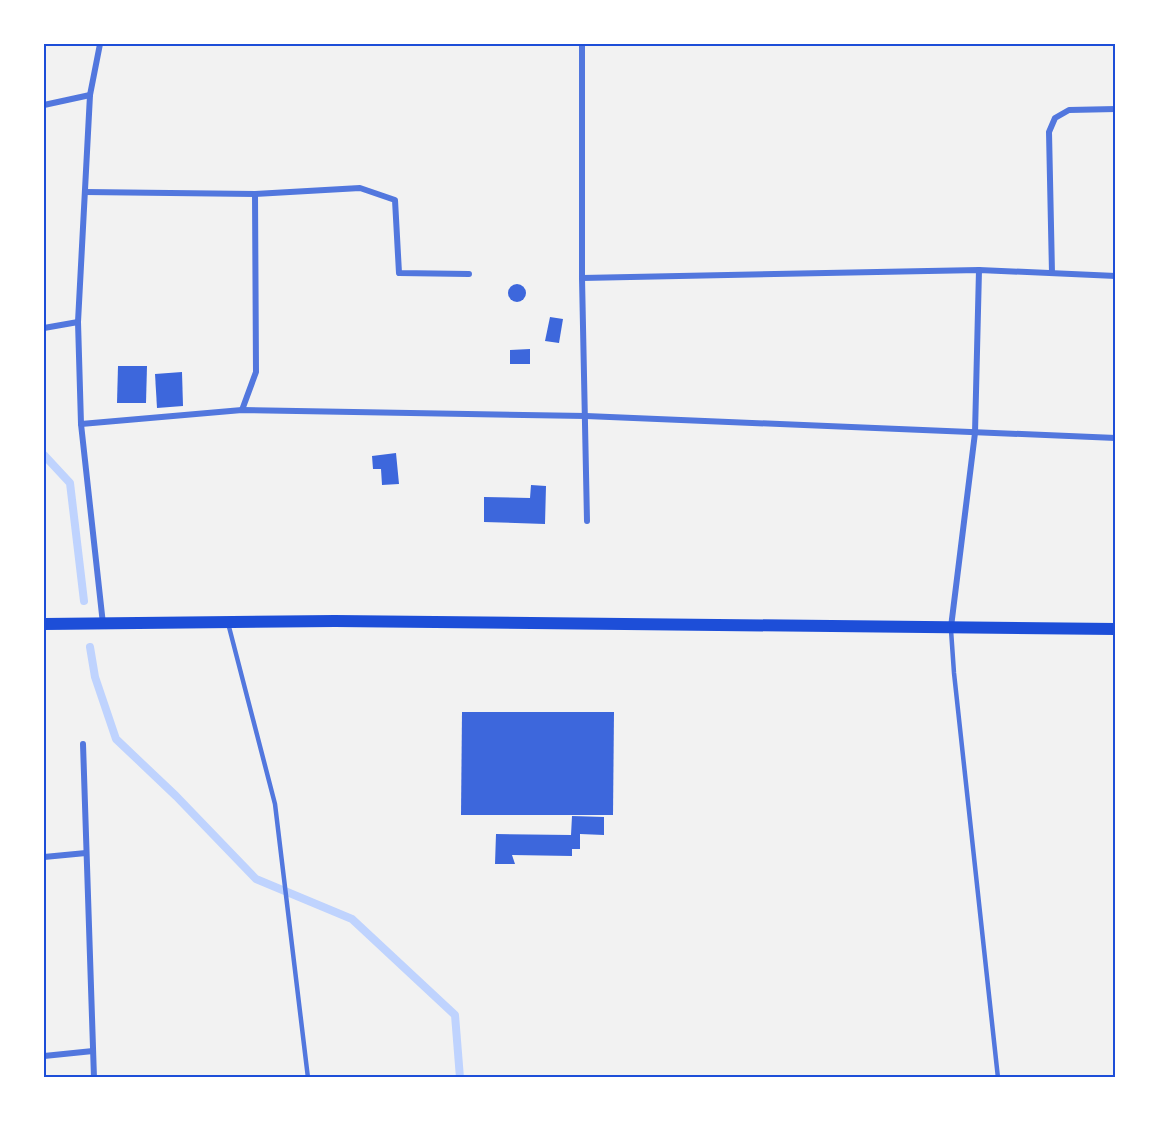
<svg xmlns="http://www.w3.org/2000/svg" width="1159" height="1121" font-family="'Fira Sans Condensed',sans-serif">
<rect width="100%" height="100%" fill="#f2f2f2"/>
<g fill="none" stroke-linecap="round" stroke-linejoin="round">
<g stroke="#bfd3fe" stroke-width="8">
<path d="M44,455l26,28 14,118"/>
<path d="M90,647l5,30 21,62 60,57 80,83 96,40 103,96 5,63"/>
</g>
</g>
<g fill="#3d67dc">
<circle cx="517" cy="293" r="9"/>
<path d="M550,317l13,2 -4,24 -14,-2z"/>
<path d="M530,349v15h-20v-14z"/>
<path d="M118,366h29l-1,37h-29z"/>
<path d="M182,372l1,34 -26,2 -2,-34z"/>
<path d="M396,453l3,31 -17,1 -1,-16h-8l-1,-13z"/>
<path d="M531,485l15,1 -1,38 -61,-2v-25l46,1z"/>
<path d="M462,712h152l-1,103h-152z"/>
<path d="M572,816l32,1v18l-24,-1v15h-8v7l-60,-1 3,9h-20l1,-30 75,1z"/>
</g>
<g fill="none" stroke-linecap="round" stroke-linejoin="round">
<g stroke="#5277de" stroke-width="4.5">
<path d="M228,623l47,181 33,274"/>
<path d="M951,630l3,43 44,405"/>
</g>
<g stroke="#5277de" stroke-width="6">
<path d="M100,44l-10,51 -12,227 3,102 22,200"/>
<path d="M582,44v234l5,243"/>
<path d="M44,105l46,-10"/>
<path d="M85,192l170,2 105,-6 35,12 4,73 70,1"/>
<path d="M1052,273l-3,-141 6,-14 14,-8 47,-1"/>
<path d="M582,278l397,-8 137,6"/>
<path d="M44,328l34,-6"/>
<path d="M242,410l14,-38 -1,-178"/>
<path d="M81,424l161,-14 344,6 530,22"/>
<path d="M951,627l24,-194 4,-163"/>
<path d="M83,744l11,334"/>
<path d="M44,857l42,-4"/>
<path d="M44,1056l49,-5"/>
</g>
<path stroke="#1d4ed8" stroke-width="12" d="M44,624l291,-3 781,8"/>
</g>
<rect width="1159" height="1121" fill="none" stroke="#ffffff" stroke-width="90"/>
<rect x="45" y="45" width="1069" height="1031" fill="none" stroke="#1d4ed8" stroke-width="2"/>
</svg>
